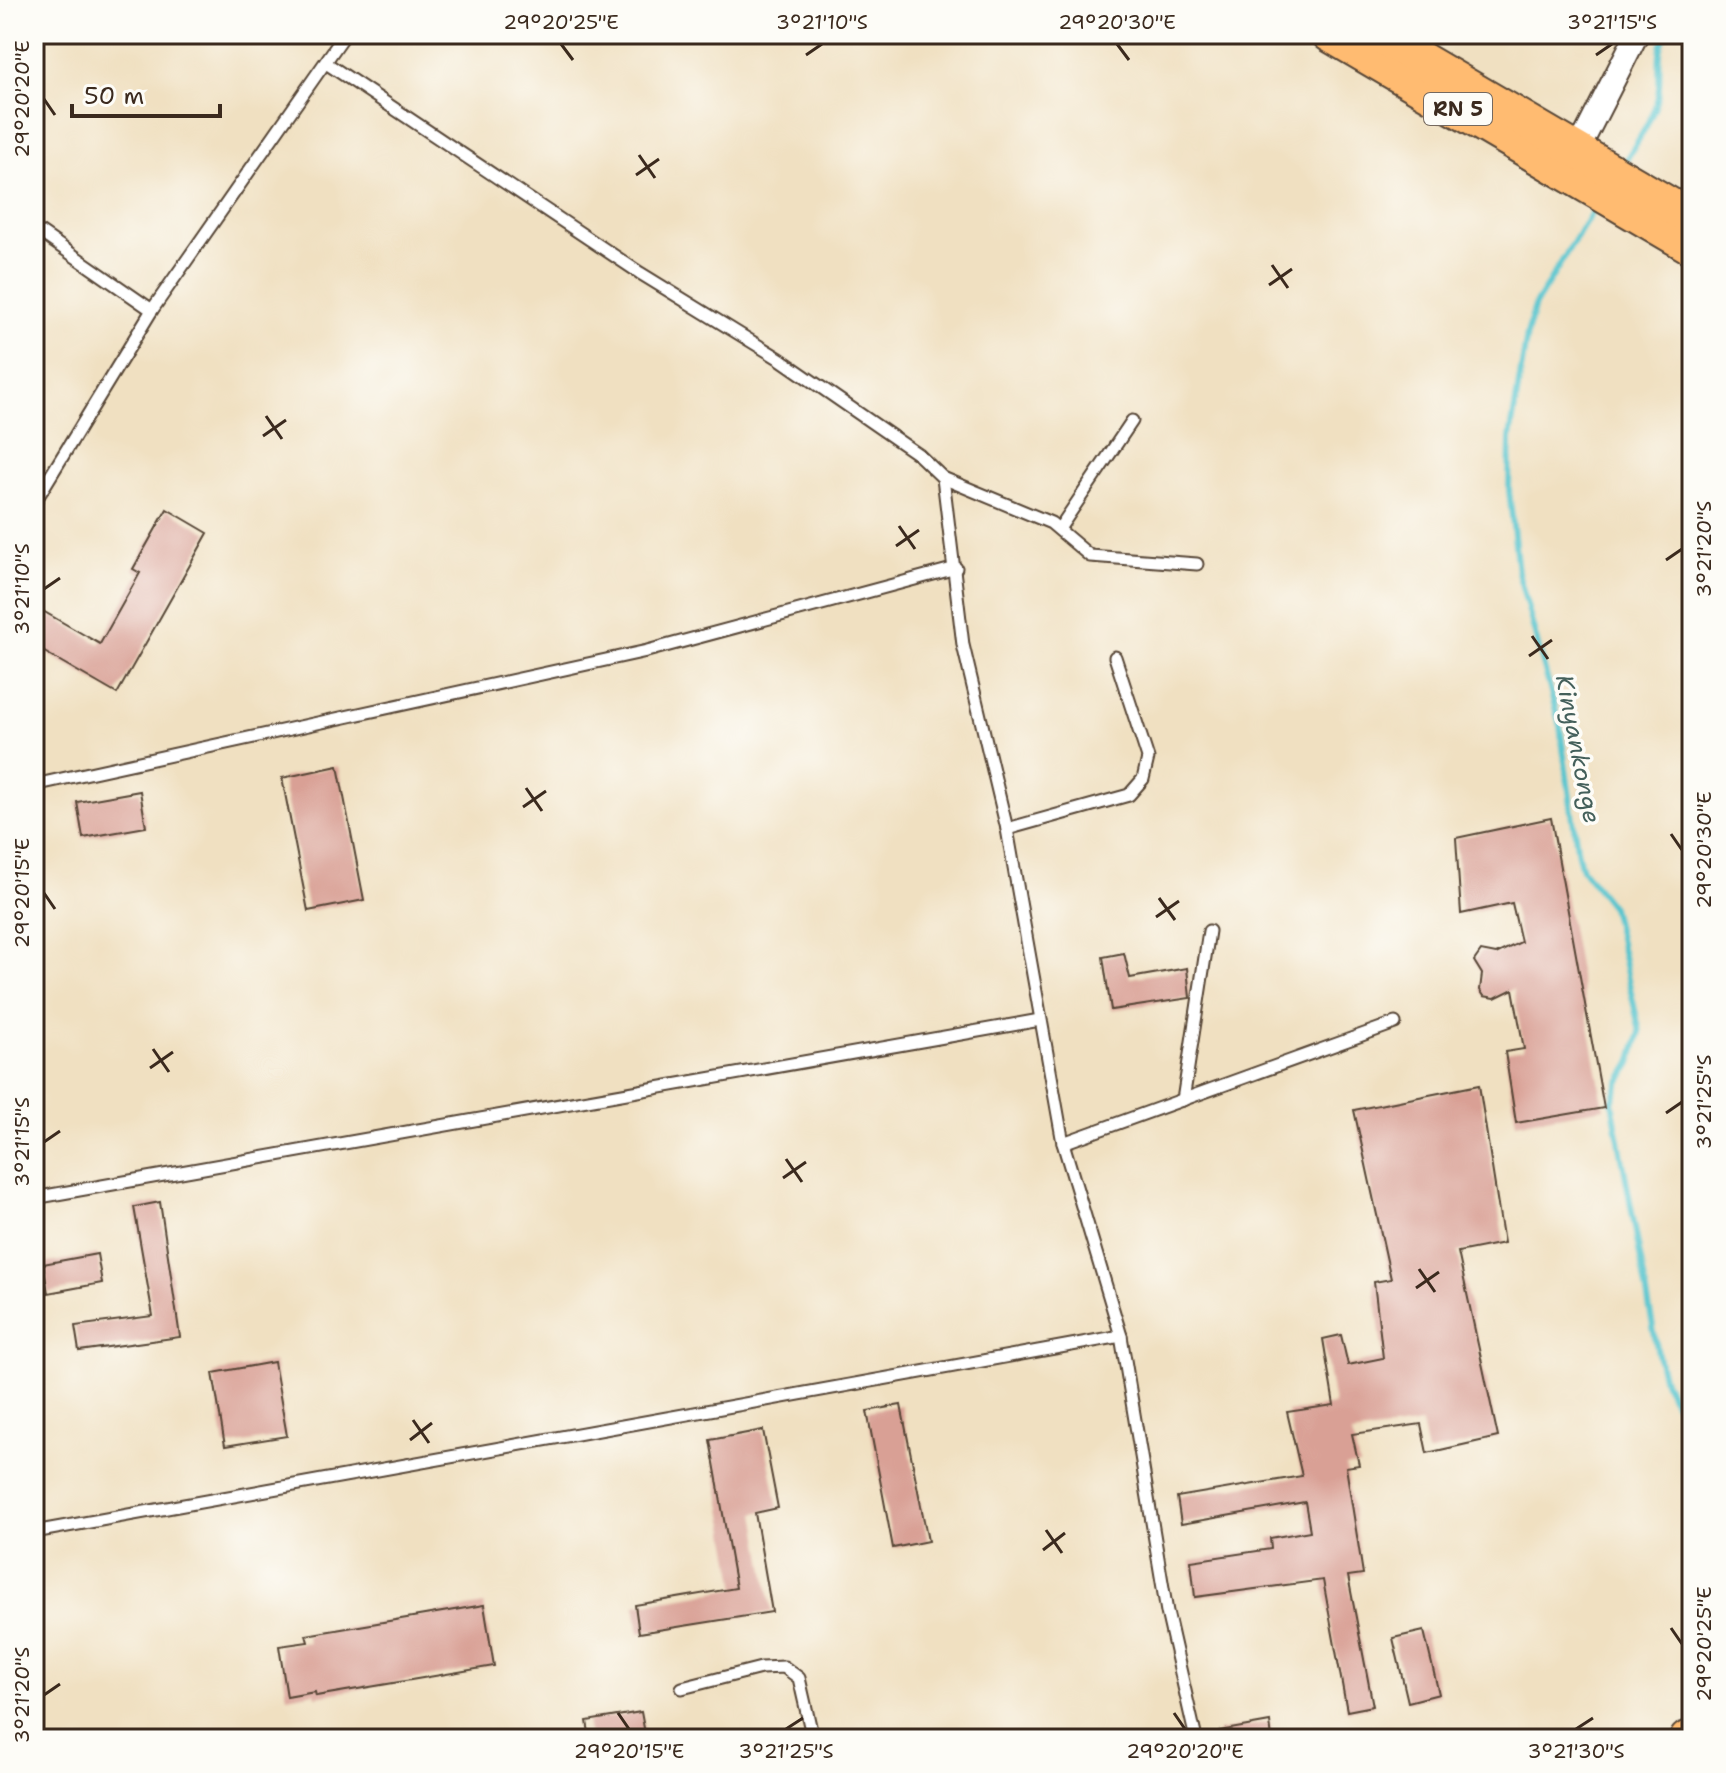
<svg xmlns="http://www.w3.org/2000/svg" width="1726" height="1773" font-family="'Shantell Sans',sans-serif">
<rect width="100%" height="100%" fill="#fdfcf7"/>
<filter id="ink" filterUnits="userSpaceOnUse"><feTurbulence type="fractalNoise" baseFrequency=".0125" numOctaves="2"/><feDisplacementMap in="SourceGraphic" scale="16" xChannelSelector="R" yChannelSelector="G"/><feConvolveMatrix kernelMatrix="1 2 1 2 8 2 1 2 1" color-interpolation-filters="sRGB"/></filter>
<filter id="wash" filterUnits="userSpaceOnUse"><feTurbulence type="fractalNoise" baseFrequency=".006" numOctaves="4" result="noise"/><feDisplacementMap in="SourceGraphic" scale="32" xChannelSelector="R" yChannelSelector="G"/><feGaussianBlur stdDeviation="1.8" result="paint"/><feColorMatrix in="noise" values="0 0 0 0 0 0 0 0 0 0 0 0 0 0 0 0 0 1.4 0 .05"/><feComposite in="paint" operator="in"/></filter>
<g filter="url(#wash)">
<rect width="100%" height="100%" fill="#f0e0c1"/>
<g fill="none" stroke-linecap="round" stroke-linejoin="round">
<g stroke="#56c4cd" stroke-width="6">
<path d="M1623,164c13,-19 30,-45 35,-68 4,-22 -3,-41 8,-62"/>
<path d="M1597,204l-62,101 -8,29 -17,104 -1,52 9,82 42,154 18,129 4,14 30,38 28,125 -9,31 -12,20 -7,19 48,263 5,19 27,49"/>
</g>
</g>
<g id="blocks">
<g fill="#d9a095">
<path d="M167,509l41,24 -91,161 -83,-48v-40l66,38 40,-71 -7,-4z"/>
<path d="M338,766l26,134 -56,11 -26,-133z"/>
<path d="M140,791l6,36 -63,11 -6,-36z"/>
<path d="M1551,818l53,290 -88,15 -11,-71 19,-3 -11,-60 -18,9 -11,-2 -4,-6 2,-16 -8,-13 7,-10 15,3 25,-12 -9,-39 -51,11 -5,-76z"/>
<path d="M1124,953l6,25 57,-10 3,30 -79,12 -8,-53z"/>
<path d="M1479,1085l25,158 -46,9 40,185 -71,16 -6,-29 -69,10 7,31 -13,2 17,107 -15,2 25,130 -26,5 -24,-131 -128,17 -4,-36 80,-12 -1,-11 40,-7 -5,-29 -124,22 -4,-27 125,-21 -15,-64 47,-7 -11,-66 18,-4 7,30 35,-7 -9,-76 17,-3 -37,-169z"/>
<path d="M160,1202l20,135 -101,14 -4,-25 78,-10 -19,-109z"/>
<path d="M97,1254l5,29 -54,10 -5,-29z"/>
<path d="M274,1362l13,74 -62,10 -12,-73z"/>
<path d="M901,1405l27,136 -35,7 -26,-137z"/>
<path d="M763,1430l15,78 -23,5 17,99 -133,21 -4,-28 101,-17 -26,-148z"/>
<path d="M484,1605l10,61 -178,30 -1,-4 -28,5 -8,-51 29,-4 -2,-7z"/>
<path d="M1424,1631l15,63 -31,8 -15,-64z"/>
<path d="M641,1712l5,27h-56l-3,-18z"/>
<path d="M1270,1722l2,17h-53v-8z"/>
</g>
</g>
</g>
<g filter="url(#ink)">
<use href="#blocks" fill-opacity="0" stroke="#564536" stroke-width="2"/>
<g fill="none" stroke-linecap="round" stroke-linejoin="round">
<g stroke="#564536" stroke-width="15">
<g id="lane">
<path d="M326,63l314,210 140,86 139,96 24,23 20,167 44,184 56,314 58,193 46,276 29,127"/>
<path d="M34,228l118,82"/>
<path d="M943,478l108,45 39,33 107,8"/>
<path d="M34,503l118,-193 193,-276"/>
<path d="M1059,529l73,-108"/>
<path d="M34,785l613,-134 309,-83"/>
<path d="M1007,829l122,-34 14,-16 5,-21 -33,-101"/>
<path d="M1183,1100l26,-169"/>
<path d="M1063,1143l332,-120"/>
<path d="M34,1198l1006,-178"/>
<path d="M34,1532l1087,-196"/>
<path d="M682,1688l79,-20 23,-1 15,11 14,61"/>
</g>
</g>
<g stroke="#564536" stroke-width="26">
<path id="street" d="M1577,152l60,-118"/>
</g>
<g stroke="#564536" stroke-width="38">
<g id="primary">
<path d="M1329,34l363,213"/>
<path d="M1378,34l314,184"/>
<path d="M1687,1739l5,-1"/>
</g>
</g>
<use href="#lane" stroke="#fff" stroke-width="11"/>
<use href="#street" stroke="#fff" stroke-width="22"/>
<use href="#primary" stroke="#ffbb71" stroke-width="34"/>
</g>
</g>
<path fill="none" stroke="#3b2a1e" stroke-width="3" d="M561,44l12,16M1117,44l12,16M806,55l16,-11M1596,55l16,-11M44,99l11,16M639,155l16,23M636,175l23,-16M1272,265l16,23M1269,285l23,-16M266,416l16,23M263,436l23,-16M899,526l16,23M896,546l23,-16M1666,560l16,-11M44,589l16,-11M1532,636l16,23M1529,656l23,-16M526,788l16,23M523,807l23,-16M1671,834l11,16M44,893l11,16M1159,898l16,22M1156,917l23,-16M153,1049l16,23M150,1068l23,-16M1666,1113l16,-11M44,1142l16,-11M786,1159l16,23M783,1178l23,-16M1419,1269l16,23M1416,1288l23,-16M413,1420l16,23M410,1440l22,-17M1046,1530l16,23M1043,1550l22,-17M1671,1628l11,16M44,1695l16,-11M618,1713l11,16M1174,1713l11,16M786,1729l17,-11M1576,1729l17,-11"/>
<g text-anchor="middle" stroke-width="7" stroke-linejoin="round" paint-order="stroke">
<rect fill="#fdfcf7" stroke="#75695f" stroke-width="2" x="1424" y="93" width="68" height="32" rx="6"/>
<g font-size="20" font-weight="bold" fill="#3b2a1e">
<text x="1458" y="116">RN 5</text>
</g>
<g font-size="24" font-style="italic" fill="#44605b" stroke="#fdfcf7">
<text transform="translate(1578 749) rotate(79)" y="8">Kinyankonge</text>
</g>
</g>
<rect width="1726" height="1773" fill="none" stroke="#fdfcf7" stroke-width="88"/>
<path d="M72 104v12h148v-12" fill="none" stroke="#3b2a1e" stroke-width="4"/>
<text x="84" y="104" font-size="24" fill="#3b2a1e" stroke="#fdfcf7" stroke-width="6" paint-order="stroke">50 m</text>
<rect x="44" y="44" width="1638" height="1685" fill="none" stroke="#3b2a1e" stroke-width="3"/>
<g font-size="20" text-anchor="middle" fill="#3b2a1e">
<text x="561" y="29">29°20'25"E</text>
<text x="822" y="29">3°21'10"S</text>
<text x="1117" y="29">29°20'30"E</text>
<text x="1612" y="29">3°21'15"S</text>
<text transform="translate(22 99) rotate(-90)" y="7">29°20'20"E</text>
<text transform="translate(1704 549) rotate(-90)" y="7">3°21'20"S</text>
<text transform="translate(22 589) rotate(-90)" y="7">3°21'10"S</text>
<text transform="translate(1704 850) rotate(-90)" y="7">29°20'30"E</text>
<text transform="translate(22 893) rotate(-90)" y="7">29°20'15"E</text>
<text transform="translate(1704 1102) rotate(-90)" y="7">3°21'25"S</text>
<text transform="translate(22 1142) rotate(-90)" y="7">3°21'15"S</text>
<text transform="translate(1704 1644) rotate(-90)" y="7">29°20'25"E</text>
<text transform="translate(22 1695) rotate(-90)" y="7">3°21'20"S</text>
<text x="629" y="1758">29°20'15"E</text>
<text x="786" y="1758">3°21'25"S</text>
<text x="1185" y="1758">29°20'20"E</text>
<text x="1576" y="1758">3°21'30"S</text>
</g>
</svg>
